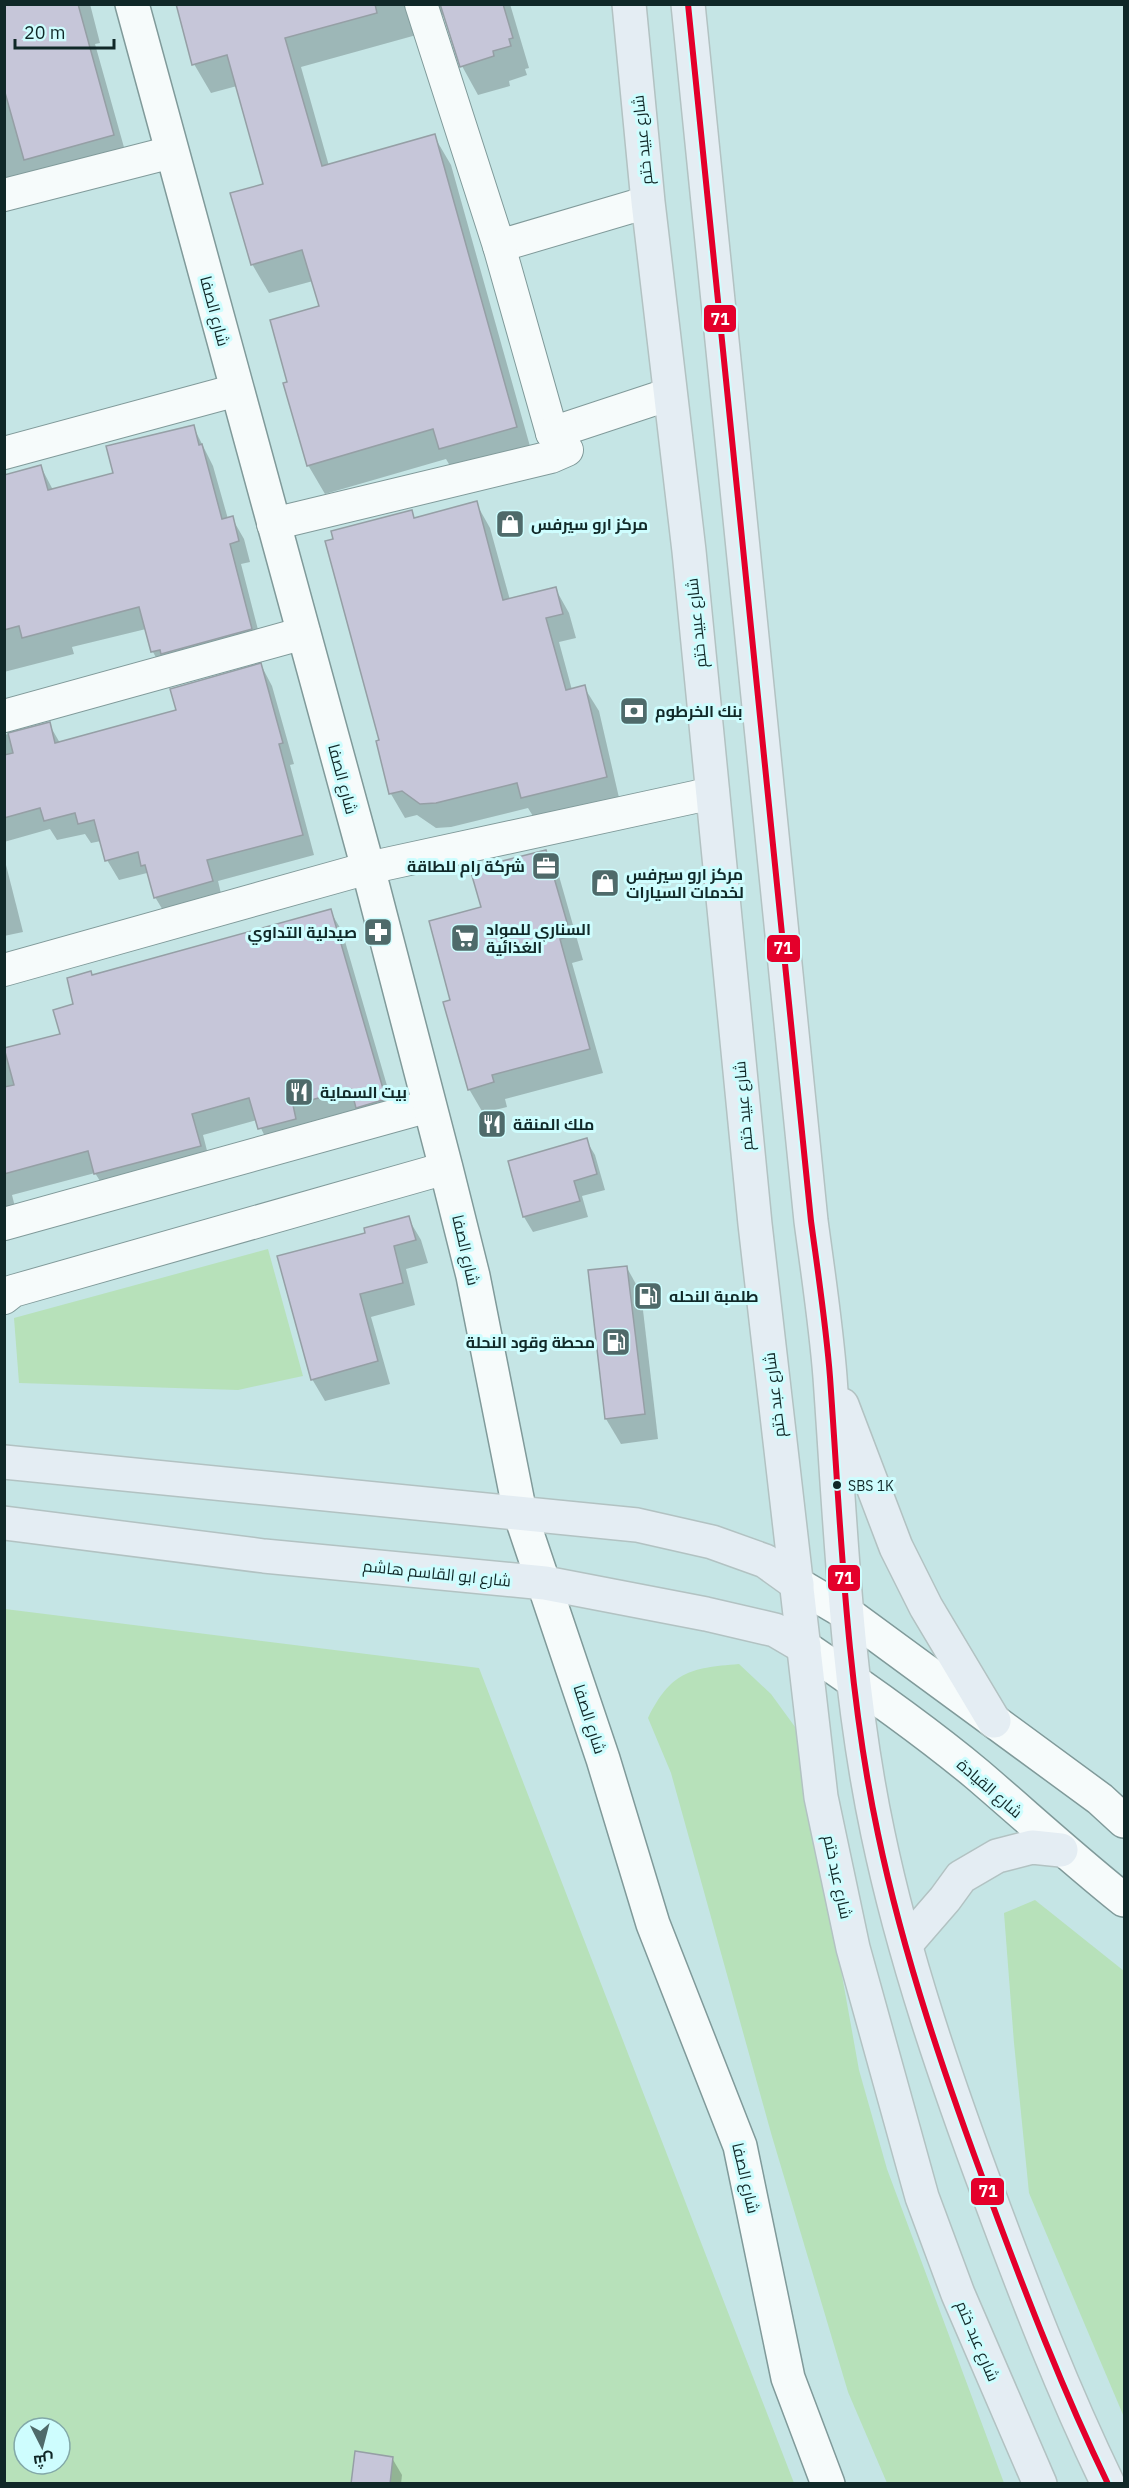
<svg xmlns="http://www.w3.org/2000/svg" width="1129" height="2488" font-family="'IBM Plex Sans',Cairo,sans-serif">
<rect width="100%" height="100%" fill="#c5e5e5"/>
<g fill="#b7e1ba" fill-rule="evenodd">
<path d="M268,1249l35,127 -65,14 -219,-7 -5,-65z"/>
<path d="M5,1609l474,59 315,815 -789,1zM24,2428h36v36h-36z"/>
<path d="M739,1664l32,30 27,37 61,339 28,99 117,314h-117l-39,-91 -77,-259 -100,-360 -23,-55c23,-46 41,-50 91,-54z"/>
<path d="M1035,1900l89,71v446l-95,-224 -15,-150 -10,-130z"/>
</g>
<g fill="#0003">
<path d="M4,4h86l10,39 -5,1 32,114 -123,36z"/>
<path d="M177,4h333l19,64 -4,1 2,6 -18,6 1,5 -32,9 -16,-29 -16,-49 -4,-2 -9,1 -13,18 -119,33 28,99 105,-30 17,29 82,292 -76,21 -11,-19 -121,35 -17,-29 13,-158 -8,-26 -44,12 -17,-29 13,-79 -28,-99 -26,7 -17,-29z"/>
<path d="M193,426l20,40 15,53 4,-1 12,21 6,23 -9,2 22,85 -99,23 -11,-20 -7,-23 -74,18 2,7 -70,18v-192l37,-13 12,23 62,-16z"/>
<path d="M476,503l14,25 20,72 45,-12 14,25 7,25 -17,4 13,48 12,-3 15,24 21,91 -84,19 -8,-13 -77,19 -15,1 -19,-13 -12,3 -14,-24 -13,-52 2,-1 31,-229 4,7z"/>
<path d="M261,665l11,21 22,78 -4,1 24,90 -96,26 5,21 -56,15 -12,-20 -8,-24 -28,7 -12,-20 -6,-19 -10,2 -6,-9 -28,6 -7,-11 -46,13v-107l45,-11 11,19 118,-32z"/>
<path d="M545,851l14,25 24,84 -11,3 31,110 -98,26 2,8 -24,6 -14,-24 -17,-88 31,-93z"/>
<path d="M4,857l19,75 -19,4z"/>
<path d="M330,911l12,20 55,189 -126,29 -14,-29 -54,15 8,31 -103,28 -13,-21 -83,22 6,24 -14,4v-173l58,-15 13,-30 17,-29z"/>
<path d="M586,1140l9,15 10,35 -23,6 6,21 -55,15 -9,-15 -14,-55z"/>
<path d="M408,1218l13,22 7,23 -22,6 9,36 -44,12 19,67 -65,17 -13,-22 55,-145z"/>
<path d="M627,1268l14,25 17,146 -37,5 -15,-25z"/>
<path d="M392,2458l10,17 -1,9h-49z"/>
</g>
<g fill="#c6c6d9" stroke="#959fa5" stroke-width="1.5">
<path d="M4,4h74l36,131 -90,25 -20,-71z"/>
<path d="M176,4h199l2,9 -92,25 37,128 113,-32 82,293 -78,22 -6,-20 -126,37 -24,-83 4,-1 -17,-62 49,-14 -17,-56 -51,15 -21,-72 33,-9 -36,-129 -35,10z"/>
<path d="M440,4h63l10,34 -4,1 2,7 -18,5 1,5 -34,11z"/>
<path d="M194,425l5,20 3,-1 20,75 11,-3 6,25 -9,3 22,85 -91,25 -1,-4 -9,2 -12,-45 -117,31 -3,-12 -15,4v-155l37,-10 7,25 65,-17 -7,-27z"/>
<path d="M477,501l26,99 53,-13 7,27 -17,4 20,72 19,-5 22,92 -86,21 -4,-15 -81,20 -16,1 -18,-13 -13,3 -13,-53 3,-1 -54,-199 8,-2 -2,-8 81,-21 2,8z"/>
<path d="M261,663l22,80 -4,1 24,91 -96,25 6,21 -59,17 -9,-33 -4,1 -3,-14 -33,9 -11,-41 -16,4 -3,-11 -31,8 -4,-13 -36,10v-63l9,-2 -5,-20 42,-11 5,21 121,-33 -6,-21z"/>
<path d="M546,850l25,86 -11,3 30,110 -98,26 2,7 -26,8 -25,-88 7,-2 -21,-79 52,-14 -11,-38z"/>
<path d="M331,909l55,190 -30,9 -5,-19 -58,16 3,14 -38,10 -9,-31 -57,16 9,32 -107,28 -6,-23 -84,23v-87l10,-2 -10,-37 56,-14 -7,-24 20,-6 -6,-26 24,-7 1,4z"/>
<path d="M587,1138l10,36 -23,7 6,20 -57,16 -15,-56z"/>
<path d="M409,1216l7,24 -22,6 9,37 -43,11 18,67 -67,19 -34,-124 88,-23 -1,-5z"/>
<path d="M627,1266l18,148 -40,5 -17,-149z"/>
<path d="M355,2451l38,6 -3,27h-39z"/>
</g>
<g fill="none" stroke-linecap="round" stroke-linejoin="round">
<g stroke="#809a9a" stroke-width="34">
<g id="street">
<path d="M421,4l78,242 149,-44"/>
<path d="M4,195l168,-43"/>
<path d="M499,246l53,187"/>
<path d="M4,453l233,-63"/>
<path d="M273,524l278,-67 16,-7 -15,-17 118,-39"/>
<path d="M4,716l300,-83"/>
<path d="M4,970l364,-102 345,-75"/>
<path d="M4,1224l425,-118"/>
<path d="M4,1298l9,-7 433,-123"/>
</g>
</g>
<g stroke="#809a9a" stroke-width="36">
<g id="secondary">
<path d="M132,4l236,864 78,300 27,108 47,237 83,246 50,165 87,222 48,232 40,106"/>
<path d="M797,1584l51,30 252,185 24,22"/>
<path d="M804,1647c59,40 119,82 174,128 49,42 96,85 146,125"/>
</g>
</g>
<g stroke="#b2c2c2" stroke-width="36">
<g id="primary">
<path d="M629,4l19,198 41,349 66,673 66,573 32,151 69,249 36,97 82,190"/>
<path d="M688,4l123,1217c7,52 15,104 19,156 11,153 16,307 48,457 26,124 68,246 112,364 36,97 73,193 118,286"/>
<path d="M842,1405l54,142 30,60 68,114"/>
<path d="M4,1462l633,63 75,17 53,19 32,23"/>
<path d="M4,1523l260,33 281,27 161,31 69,16 29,17"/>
<path d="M906,1944l39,-45 16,-22 36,-21 35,-9 29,3"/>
</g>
</g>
<use href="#street" stroke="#f6fbfb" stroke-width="32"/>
<use href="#secondary" stroke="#f6fbfb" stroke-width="33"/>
<use href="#primary" stroke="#e4edf3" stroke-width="33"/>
<g stroke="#cefdfe" stroke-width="10">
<path id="bus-1" d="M688,4l123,1217c7,52 15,104 19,156 11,153 16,307 48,457 26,124 68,246 112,364 36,97 73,193 118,286"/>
</g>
<use href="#bus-1" stroke="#e4002b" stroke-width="6"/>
</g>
<defs>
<g id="shop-square" transform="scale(1.5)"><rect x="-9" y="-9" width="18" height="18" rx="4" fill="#4f6a6a" stroke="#cefdfe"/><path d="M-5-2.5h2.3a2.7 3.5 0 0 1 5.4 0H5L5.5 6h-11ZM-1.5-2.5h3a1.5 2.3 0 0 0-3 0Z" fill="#fff"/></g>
<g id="bank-square" transform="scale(1.5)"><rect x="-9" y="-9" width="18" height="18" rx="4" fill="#4f6a6a" stroke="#cefdfe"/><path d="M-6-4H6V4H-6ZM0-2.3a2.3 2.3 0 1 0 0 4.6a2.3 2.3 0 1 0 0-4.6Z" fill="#fff"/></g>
<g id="office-square" transform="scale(1.5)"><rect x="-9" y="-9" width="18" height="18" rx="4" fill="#4f6a6a" stroke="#cefdfe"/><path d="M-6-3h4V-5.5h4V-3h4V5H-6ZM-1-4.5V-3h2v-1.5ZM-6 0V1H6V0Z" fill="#fff"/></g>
<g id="pharmacy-square" transform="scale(1.5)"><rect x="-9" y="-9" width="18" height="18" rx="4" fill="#4f6a6a" stroke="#cefdfe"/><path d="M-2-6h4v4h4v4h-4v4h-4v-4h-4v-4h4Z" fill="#fff"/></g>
<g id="supermarket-square" transform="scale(1.5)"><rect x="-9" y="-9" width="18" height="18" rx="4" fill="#4f6a6a" stroke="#cefdfe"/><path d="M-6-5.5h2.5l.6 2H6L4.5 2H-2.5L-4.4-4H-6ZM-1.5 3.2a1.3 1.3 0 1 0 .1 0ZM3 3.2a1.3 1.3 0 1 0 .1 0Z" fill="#fff"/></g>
<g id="restaurant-square" transform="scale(1.5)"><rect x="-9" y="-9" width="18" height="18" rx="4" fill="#4f6a6a" stroke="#cefdfe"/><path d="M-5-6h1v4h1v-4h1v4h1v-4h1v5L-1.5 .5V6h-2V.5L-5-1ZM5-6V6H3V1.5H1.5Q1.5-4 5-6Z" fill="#fff"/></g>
<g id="fuel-square" transform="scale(1.5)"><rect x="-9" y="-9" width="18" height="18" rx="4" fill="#4f6a6a" stroke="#cefdfe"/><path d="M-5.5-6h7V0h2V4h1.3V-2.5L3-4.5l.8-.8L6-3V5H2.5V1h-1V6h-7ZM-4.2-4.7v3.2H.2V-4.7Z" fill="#fff"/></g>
</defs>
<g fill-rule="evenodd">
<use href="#shop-square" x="510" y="524"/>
<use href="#bank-square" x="634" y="711"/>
<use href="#office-square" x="546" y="866"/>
<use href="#shop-square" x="605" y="883"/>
<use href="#pharmacy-square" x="378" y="932"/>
<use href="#supermarket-square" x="465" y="938"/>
<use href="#restaurant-square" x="299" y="1092"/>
<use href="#restaurant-square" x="492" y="1124"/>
<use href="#fuel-square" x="648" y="1296"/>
<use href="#fuel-square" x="616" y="1342"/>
</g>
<circle fill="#102828" stroke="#cefdfe" stroke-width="2" cx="837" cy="1485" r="5"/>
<g text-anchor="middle" stroke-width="6" stroke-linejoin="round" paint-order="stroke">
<g font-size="14" fill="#102828" stroke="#cefdfe" text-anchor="start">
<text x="848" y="1491">SBS 1K</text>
</g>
<g font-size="16" fill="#102828" stroke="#cefdfe">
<text transform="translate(642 140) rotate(-96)" y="6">شارع عبيد ختم</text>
<text transform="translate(215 311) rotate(75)" y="6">شارع الصفا</text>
<text transform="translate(696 623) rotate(-96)" y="6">شارع عبيد ختم</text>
<text transform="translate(343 779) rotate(75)" y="6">شارع الصفا</text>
<text transform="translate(743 1106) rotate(-95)" y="6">شارع عبيد ختم</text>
<text transform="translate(466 1250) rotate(77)" y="6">شارع الصفا</text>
<text transform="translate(774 1395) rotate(-97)" y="6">شارع عبد ختم</text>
<text transform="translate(437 1573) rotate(6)" y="6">شارع ابو القاسم هاشم</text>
<text transform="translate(590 1719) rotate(72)" y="6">شارع الصفا</text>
<text transform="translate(990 1788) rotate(41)" y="6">شارع القيادة</text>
<text transform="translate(838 1877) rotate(78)" y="6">شارع عبد ختم</text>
<text transform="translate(746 2178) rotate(77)" y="6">شارع الصفا</text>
<text transform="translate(978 2341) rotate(67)" y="6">شارع عبد ختم</text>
</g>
<g font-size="16" font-weight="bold" fill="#102828" stroke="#cefdfe" text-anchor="start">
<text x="531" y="530">مركز ارو سيرفس</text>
<text x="655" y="717">بنك الخرطوم</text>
<text x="525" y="872" text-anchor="end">شركة رام للطاقة</text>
<text x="626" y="880">مركز ارو سيرفس<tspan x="626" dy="18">لخدمات السيارات</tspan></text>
<text x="486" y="935">السناري للمواد<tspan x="486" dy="18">الغذائية</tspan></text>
<text x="357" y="938" text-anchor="end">صيدلية التداوي</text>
<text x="320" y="1098">بيت السماية</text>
<text x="513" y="1130">ملك المنقة</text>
<text x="669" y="1302">طلمبة النحله</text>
<text x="595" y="1348" text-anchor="end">محطة وقود النحلة</text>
</g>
</g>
<g stroke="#cefdfe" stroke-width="2">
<rect x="703" y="304" width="34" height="29" rx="6" fill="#e4002b"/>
<rect x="766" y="934" width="35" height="29" rx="6" fill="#e4002b"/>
<rect x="827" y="1564" width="34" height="28" rx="6" fill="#e4002b"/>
<rect x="970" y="2177" width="35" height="29" rx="6" fill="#e4002b"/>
</g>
<g font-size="16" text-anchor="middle" font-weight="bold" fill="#fff">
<text x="720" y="325">71</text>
<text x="783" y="954">71</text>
<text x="844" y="1584">71</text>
<text x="988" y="2197">71</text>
</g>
<rect width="1129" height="2488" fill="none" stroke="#102828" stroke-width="12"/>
<g transform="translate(42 2446) rotate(174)"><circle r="28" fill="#cefdfe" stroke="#82a8a8" stroke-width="1.5"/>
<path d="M0-4.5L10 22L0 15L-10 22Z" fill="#4f6a6a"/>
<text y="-9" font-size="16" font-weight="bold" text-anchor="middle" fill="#102828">ش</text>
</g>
<path d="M15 39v9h99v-9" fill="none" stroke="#102828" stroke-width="3"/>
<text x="24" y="39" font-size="18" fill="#102828" stroke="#cefdfe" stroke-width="4.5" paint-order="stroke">20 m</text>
</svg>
